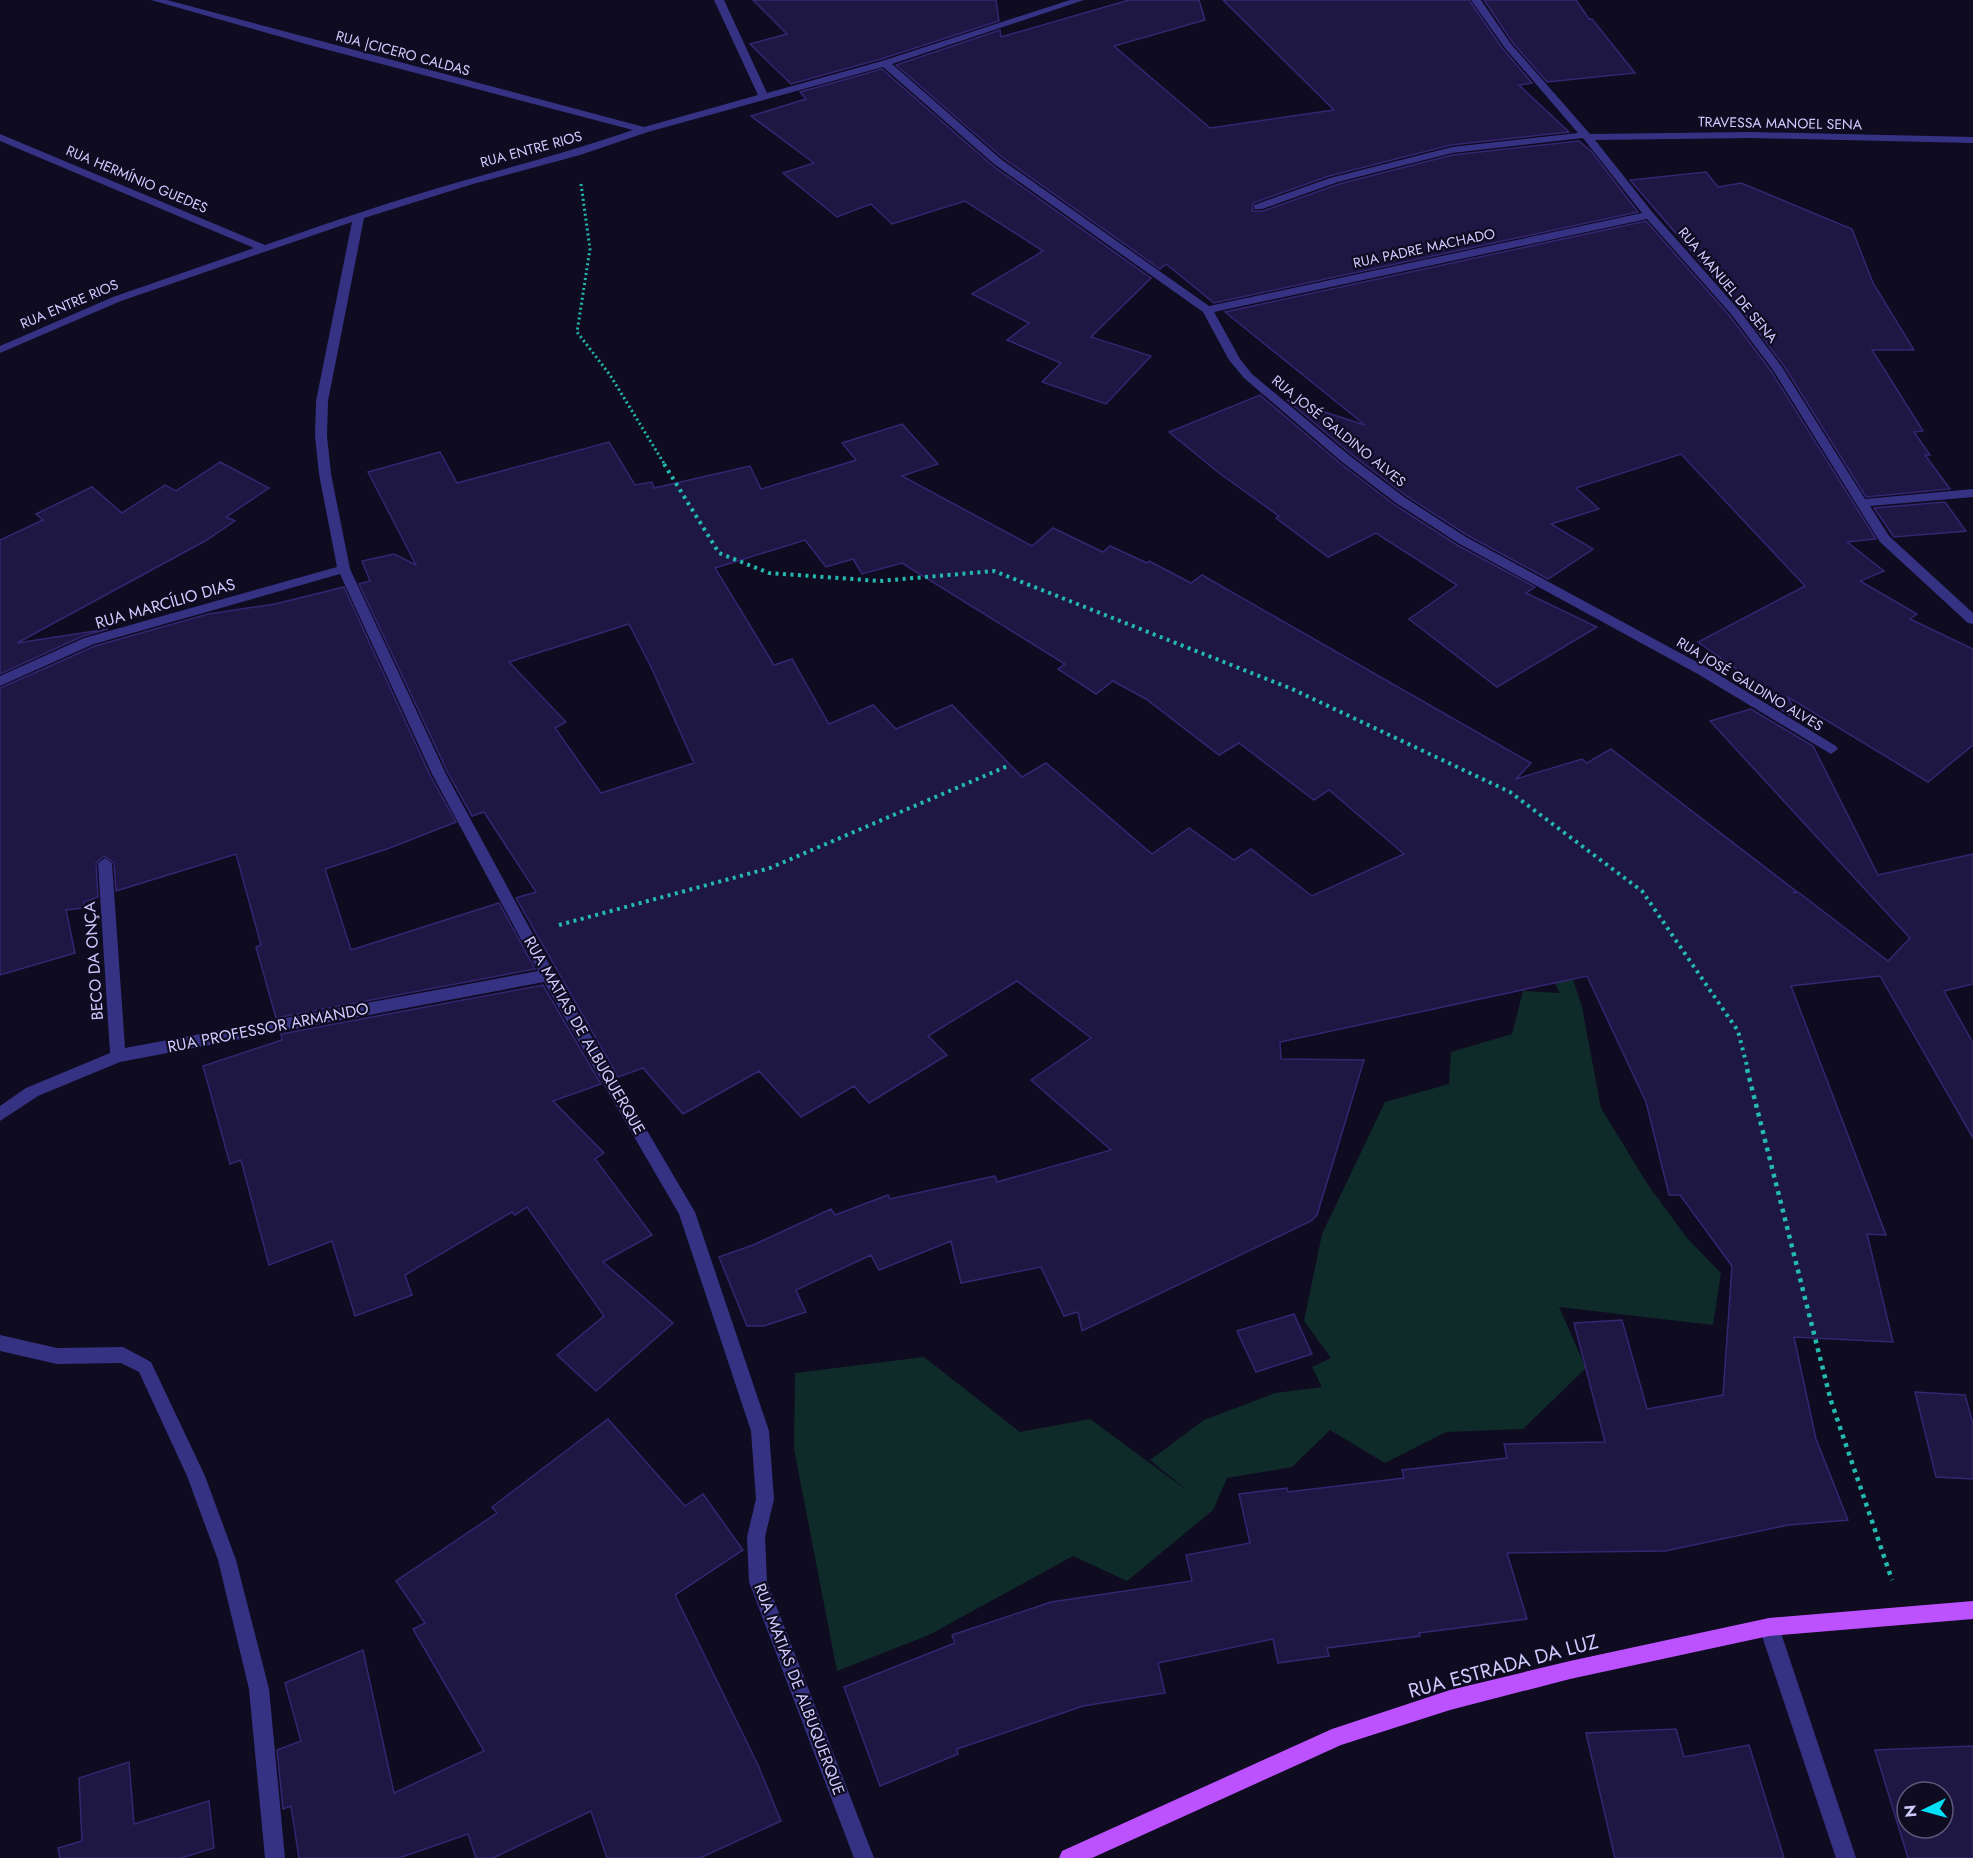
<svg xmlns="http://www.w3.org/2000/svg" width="1973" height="1858" font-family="Jost,sans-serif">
<rect width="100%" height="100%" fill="#0f0b21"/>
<path fill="#0e2b2a" d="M1534,944l28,2 20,61 19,101 47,77 39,53 34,35 -8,52 -154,-18 27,61 -63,61 -77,3 -61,31 -55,-33 -38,37 -65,11 -14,32 -86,71 -54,-25 -144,79 -92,36 -43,-222 1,-76 129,-16 96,75 70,-13 99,73 -39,-32 54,-40 71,-27 47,-6 -10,-20 19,-9 -27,-37 18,-87 63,-132 64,-18 2,-32 61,-18 11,-43 37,2z"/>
<g fill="#1e1643" stroke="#342671" stroke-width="1.5" fill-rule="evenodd">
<path d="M753,0h243l3,21 -118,38 -90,25 -41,-40 37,-10z"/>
<path d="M1129,0h70l6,20 -91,26 96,82 124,-18 -111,-110h246l34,49 29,34 -13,2 50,47 -118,13 -122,31 -76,27 -1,8h11l76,-27 113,-29 127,-14 12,10 47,61 -424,91 -48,-39 -6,5 -157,-111 -107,-93 104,-35 1,7z"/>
<path d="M1484,0h92l13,19h3l43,54 -88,9 -34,-39z"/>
<path d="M882,69l111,97 158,112 -60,59 60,19 -45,48 -64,-22 19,-19 -54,-23 22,-17 -57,-29 71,-43 -78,-50 -73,23 -21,-20 -34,13 -54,-44 31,-10 -63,-47 55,-17 -6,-7z"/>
<path d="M1706,172l12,15 23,-4 111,46 21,54 41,67h-42l51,81 -9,1 16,23h-5l25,34 -84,8 -82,-131 -43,-57 -111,-129z"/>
<path d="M1646,221l83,94 42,56 105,168 -29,3 37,29 -24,10 57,33 -7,5 63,30v96l-45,37 -140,-85 13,25 -31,-19 10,-3 -82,-58 107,-56 -124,-132 -105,34 23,21 -48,15 42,25 -45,30 -81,-44 -62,-40 -54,-41 -64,-54 78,25 -140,-113z"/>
<path d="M1260,395l81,69 54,41 62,40 78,42 -9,6 71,34 -100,60 -88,-68 48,-34 -81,-52 -48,24 -52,-39 3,-2 -60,-43 -50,-41z"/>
<path d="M902,424l36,40 -36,12 130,70 21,-18 50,24 7,-6 37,17 2,-2 42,22 11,-8 329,188 -15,16 66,-20 5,4 24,-14 185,142 -3,2 5,-1 90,69 22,-23 -200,-217 41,-12 62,37 65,129 95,-21v130l-29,7 29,52v95l-93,-162 -89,10 95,249 -19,-1 26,108 -99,-5 22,102 32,81 -60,5 -123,26 -158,2 20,66 -108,14 1,3 -93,12 2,8 -51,7 -5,-24 -115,24 7,30 -82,13 -126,43 1,5 -78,32 -36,-99 111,-44 -3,-8 99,-33 141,-21 -6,-26 64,-12 -11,-49 48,-6 1,4 116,-14 -2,-8 105,-12 -3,-14 101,-2 -31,-119 48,-3 25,89 76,-14 9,-129 -52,-71h-11l-23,-93 -59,-126 -307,66 1,17 83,1 -47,155 -6,6 -229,110 -4,-19 -14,4 -23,-49 -80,16 -10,-42 -72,29 -8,-15 -75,35 10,22 -42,14h-17l-28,-69 34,-12 78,-36 4,6 53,-20 2,4 105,-23 2,6 114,-32 -80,-70 60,-42 -74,-57 -89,55 19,19 -78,48 -15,-17 -53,31 -42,-46 -76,43 -40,-46 -25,9 -102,-179 20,-6 -52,-80 -12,4 -24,-43 -89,-189 11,-3 -8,-20 32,-7 22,11 -48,-93 72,-20 17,31 152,-41 26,43 17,-3 2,6 96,-22 11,23 95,-29 -14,-17zM805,540l21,27 27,-8 9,15 40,-11 163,101 -7,5 38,25 17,-13 33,18 73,56 20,-12 75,57 15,-10 75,64 -92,42 -61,-47 -17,11 -45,-32 -37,26 -106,-91 -24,14 -70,-72 -56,24 -23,-24 -44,19 -37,-65 -18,6 -59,-97zM629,624l22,43 43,96 -93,30 -46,-65 11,-6 -57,-60z"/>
<path d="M220,462l49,26 -43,29 9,4 -30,20 -188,102 91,-14 -25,7 -83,38v-134l43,-20 -7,-6 56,-27 30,26 43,-28 11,6z"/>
<path d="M1945,502l21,29 -72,6 -20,-29z"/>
<path d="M344,587l86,188 26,47 -69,27 -62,20 26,81 148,-47 36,66 -259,49 -20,-71 5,-2 -25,-91 -120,37 -2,-28 -10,-7 -8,7 2,34 -14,5 -1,6 -17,2 9,43 -75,22v-287l95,-42 113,-32 67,-10z"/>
<path d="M543,985l58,99 -48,17 51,52 -9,6 57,76 -49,27 70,61 -77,68 -39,-36 47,-39 -77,-109 -12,8 -3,-3 -107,63 7,20 -57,21 -23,-75 -63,24 -28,-105 -11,4 -27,-98 79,-26 -1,-6z"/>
<path d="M1294,1314l18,40 -56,18 -19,-41z"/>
<path d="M1915,1392l50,3 8,29v55l-37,-2z"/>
<path d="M608,1419l77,87 18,-12 40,56 -68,45 83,170 23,56 -81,37h-93l-16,-47 -98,47h-17l-8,-24 -69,24h-100l-8,-52 -8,3 -6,-59 24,-9 -16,-58 78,-33 31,143 90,-42 -71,-122 12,-6 -29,-42 101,-68 -5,-6z"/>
<path d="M1676,1729l8,28 65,-12 35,113h-169l-29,-125z"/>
<path d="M1973,1746v112h-65l-33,-108zM1907,1792h36v36h-36z"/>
<path d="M129,1762l5,62 75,-23 5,47 -33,10h-121l-2,-10 24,-7 -3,-63z"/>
</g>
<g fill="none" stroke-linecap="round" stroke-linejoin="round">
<path stroke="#24baaf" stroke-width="3" stroke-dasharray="2 3" stroke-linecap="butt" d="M581,184l9,65 -13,83 33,43 55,90"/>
<g stroke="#24baaf" stroke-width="4" stroke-dasharray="3 4.5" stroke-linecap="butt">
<path d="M664,464l55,89 50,20 111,8 114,-10 298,118 218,103 132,99 96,140 10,39"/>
<path d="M559,925l211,-57 240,-103"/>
</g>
<path stroke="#24baaf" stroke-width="4.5" stroke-dasharray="4 5" stroke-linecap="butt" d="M1747,1069l84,332 61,179"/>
<g fill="#353283" fill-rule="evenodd">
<path d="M151,0h16l477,127 114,-32 -44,-95h10l43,93 115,-32 188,-61h14l-192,64 110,96 207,146 433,-93 -59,-75 -131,15 -114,29 -76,27h-8v-4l76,-27 122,-31 126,-14 -73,-85 -34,-48h10l30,44 79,90 161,-2 222,5v6l-222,-5 -156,2 58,73 86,97 43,57 83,132 108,-10v8l-103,9 19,30 84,77v11l-5,-1 -88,-81 -107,-172 -42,-56 -84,-95 -433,93 26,47 12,15 98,82 54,41 62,40 240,130 130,79 2,3 -7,5 -135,-81 -238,-130 -62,-40 -54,-41 -98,-84 -15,-18 -26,-48 -209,-148 -111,-97 -235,65 -68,23 -107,29 -109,34 -36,183 -1,35 4,38 19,95 96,205 107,197 142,241 74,219 5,68 -9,38 2,45 107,276h-20l-105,-276 -2,-45 9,-38 -5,-68 -72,-217 -135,-232 -424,80 -82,34 -38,25v-15l26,-18 84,-35 -12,-190 7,-5 7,5 13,185 413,-77 -106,-197 -92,-200 -246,70 -94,42v-10l84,-38 253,-71 -18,-93 -4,-38 1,-35 36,-179 -231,79 -121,52v-7l113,-49 141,-49 -254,-107v-7l265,111c66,-23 133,-46 201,-65 56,-16 112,-31 167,-50l-320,-84z"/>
<path d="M0,1335l57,13 66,-1 28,15 54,114 31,84 33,129 16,169h-20l-16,-169 -31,-129 -31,-84 -48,-104 -18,-9 -64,1 -57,-13z"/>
<path d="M1769,1618l7,3 3,6 77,231h-20l-77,-231 3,-6z"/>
</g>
<path fill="#bc52ff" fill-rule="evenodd" d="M1973,1601v18l-204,17 -199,43 -120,31 -109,35 -249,113h-33l3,-7 270,-122 118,-39 120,-29 199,-43z"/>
</g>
<g text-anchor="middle" stroke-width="4.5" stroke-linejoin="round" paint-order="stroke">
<g font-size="14" fill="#d0cbff" stroke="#0f0b21">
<text transform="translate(403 53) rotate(15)" y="5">RUA |CICERO CALDAS</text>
<text transform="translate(1780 123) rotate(1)" y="5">TRAVESSA MANOEL SENA</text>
<text transform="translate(531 149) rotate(-15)" y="5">RUA ENTRE RIOS</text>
<text transform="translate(137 179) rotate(23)" y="5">RUA HERMÍNIO GUEDES</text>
<text transform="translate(1424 248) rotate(-12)" y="5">RUA PADRE MACHADO</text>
<text transform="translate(1728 285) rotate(50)" y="5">RUA MANUEL DE SENA</text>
<text transform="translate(69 304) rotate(-23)" y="5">RUA ENTRE RIOS</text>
<text transform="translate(1339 431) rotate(39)" y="5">RUA JOSÉ GALDINO ALVES</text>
<text transform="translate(1750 684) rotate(31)" y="5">RUA JOSÉ GALDINO ALVES</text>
</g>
<g font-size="16" fill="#d0cbff" stroke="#0f0b21">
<text transform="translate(165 603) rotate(-16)" y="6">RUA MARCÍLIO DIAS</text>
<text transform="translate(93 961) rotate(-94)" y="6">BECO DA ONÇA</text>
<text transform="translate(268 1027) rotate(-11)" y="6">RUA PROFESSOR ARMANDO</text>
<text transform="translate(585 1035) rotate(60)" y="6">RUA MATIAS DE ALBUQUERQUE</text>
<text transform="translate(800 1689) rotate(69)" y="6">RUA MATIAS DE ALBUQUERQUE</text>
</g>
<g font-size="20" fill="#d0cbff" stroke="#0f0b21">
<text transform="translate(1503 1666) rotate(-15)" y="7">RUA ESTRADA DA LUZ</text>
</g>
</g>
<g transform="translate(1925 1810) rotate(265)"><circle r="28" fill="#0f0b21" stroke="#5c587a" stroke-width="1.5"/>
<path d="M0-4.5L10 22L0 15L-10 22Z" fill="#00e0f6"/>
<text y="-9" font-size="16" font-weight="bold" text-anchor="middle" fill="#d0cbff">N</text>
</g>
</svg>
